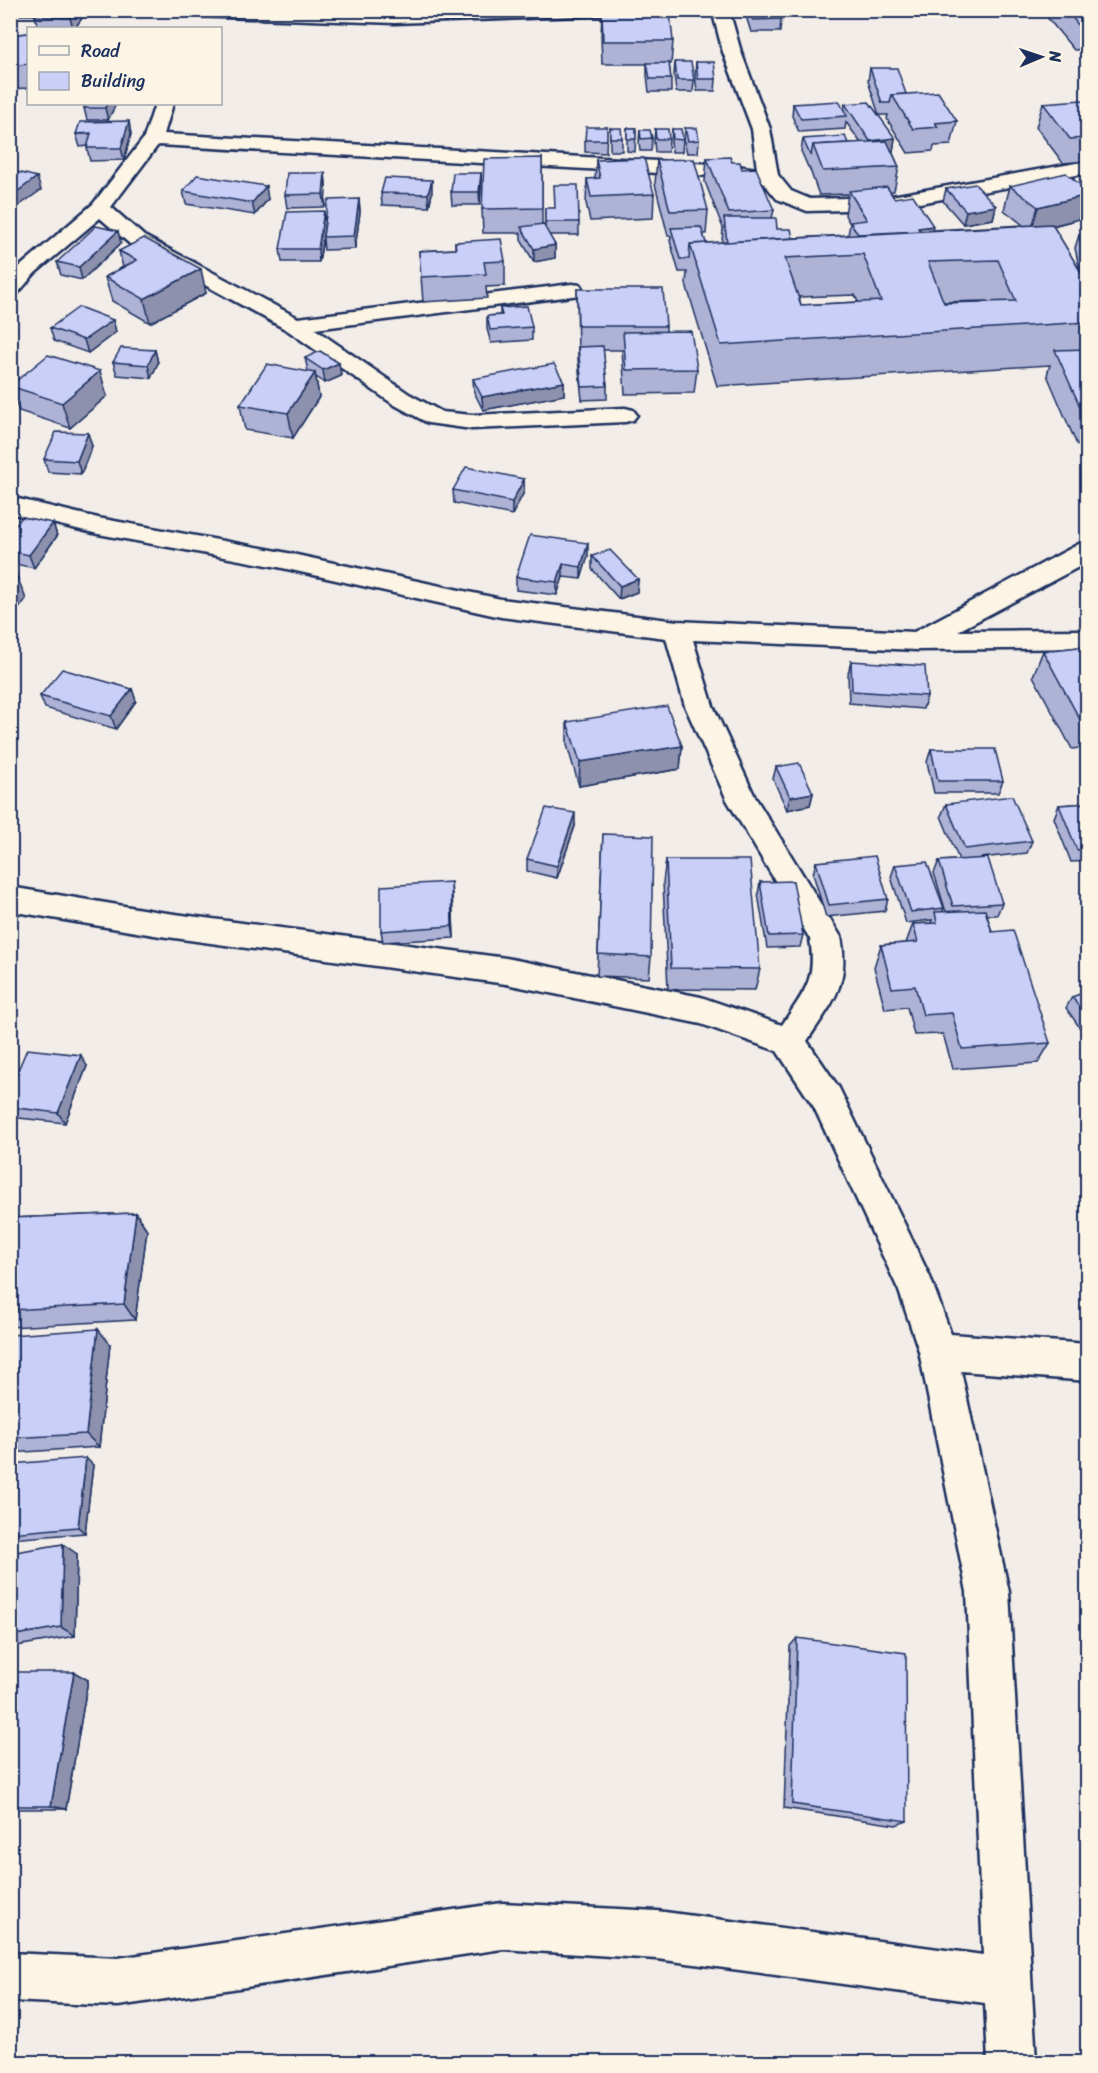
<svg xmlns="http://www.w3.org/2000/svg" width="1098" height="2073" font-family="Sriracha,sans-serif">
<rect width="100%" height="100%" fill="#f2ede9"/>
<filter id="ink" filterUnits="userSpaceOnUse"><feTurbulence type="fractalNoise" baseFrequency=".0167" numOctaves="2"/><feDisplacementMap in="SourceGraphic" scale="12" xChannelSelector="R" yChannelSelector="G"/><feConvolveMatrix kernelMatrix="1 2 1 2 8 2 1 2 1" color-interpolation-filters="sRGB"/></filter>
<g filter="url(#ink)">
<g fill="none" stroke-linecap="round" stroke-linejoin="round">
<g stroke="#1b2f5e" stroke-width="5">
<g id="street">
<path d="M288,10l107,3 219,-3 -8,5 -211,8 -202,-7 -6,-1 -2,-4z"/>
<path d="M712,10h17l12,42 29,77 8,46 13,16 19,8 76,-2 202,-36v12l-202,36 -79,2 -30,-12 -15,-18 -32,-4 -572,-32 -47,62 33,29 154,82 274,-34 8,1 3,5 -3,5 -8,1 -257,33 94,65 33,18 30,3 153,-7 8,2 4,5 -4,5 -8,2 -153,7 -44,-6 -35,-19 -106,-74 -157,-86 -30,-26 -65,55 -17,20 -8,1v-19l83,-71 51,-66 11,-34h18l-9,30 566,31 27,4 -5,-40 -29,-77z"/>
<path d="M10,497l88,21 180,33 223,48 176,22 171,8 66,3 165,-88 9,-2v20l-130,69 130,-1v18l-171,2 -224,-10 20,66 42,91 86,140c9,49 -9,65 -34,104l32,47 91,189 21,57 137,10v37l-127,-10 48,221 27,470h-48l-3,-59 -328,-44 -155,-10 -384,57 -108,-5v-48l108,5 384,-55 155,8 326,44 -16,-363 -48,-241 -20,-60 -85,-184 -37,-56 -76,-27 -195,-40 -346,-48 -150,-25v-24l150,25 346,46 195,39 81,28c22,-33 35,-45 28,-86l-83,-139 -42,-94 -19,-68 -165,-21 -223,-50 -180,-33 -88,-21z"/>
</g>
</g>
<use href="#street" fill="#fcf5e5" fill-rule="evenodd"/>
</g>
<g fill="#aeb2d5" stroke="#1b2f5e" stroke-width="1.5" fill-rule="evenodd">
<path d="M19,10h61l2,8 -7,10h-37l-3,-12 1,-1h-16z"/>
<path d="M621,10l37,3 15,28 -2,23h-2l2,15v13h-22l-2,-17v-11h-45l-1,-28 1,-23h19z"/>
<path d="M744,10h34l3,9 -1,13h-29z"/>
<path d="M1041,10h47v39l-14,1z"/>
<path d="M28,33v55l-18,1v-54z"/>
<path d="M675,62l19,18 -1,12h-17l-2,-18z"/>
<path d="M696,62l20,17 -1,12h-18l-2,-17z"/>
<path d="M870,68l36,26 51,27 -6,24 -17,1 -1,5 -25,2 -21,-34 1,-4h-9l-11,-34z"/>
<path d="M1043,103l45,3v97l-5,15 -30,8 35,58v161h-11l-30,-70 3,-10 -333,21 -31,-102 1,-12h-8l-9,-31 1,-5h-3l-13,-52 2,-24 51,50 -2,24h-3l3,9 16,-1 1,-14 -18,-46 2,-24 25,4 10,7 32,41 -2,8 5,11 16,9 55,-3 2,-11 -5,-9 3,-21 -29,1 -10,-28h-1l-7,-16 2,-12 45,4h13l-15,-21 -1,7 -46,3 -7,-16 1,-12 51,6 1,-6 50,34 -2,13h-1l7,16 -5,24 -4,1 4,6 38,32 91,-5 -19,-15 6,-24 73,2 1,-4 -4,-3 6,-20 -23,2 -27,-36zM855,295l3,7 -57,3 -2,-8zM987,301l1,1 -44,1 -1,-1z"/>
<path d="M86,104h30l-8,16h-21l-3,-12z"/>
<path d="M607,127l-1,26 -21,-1v-12z"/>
<path d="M610,128l12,10v13h-12z"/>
<path d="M627,128h9l-1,24 -8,-1z"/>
<path d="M685,128l14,12 -1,13h-11l-3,-12z"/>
<path d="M655,129l14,10 -1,13h-13l-1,-11z"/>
<path d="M672,129l11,11 -1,12h-10l-1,-11z"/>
<path d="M640,130l12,8 -1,13h-11l-1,-9z"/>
<path d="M76,134h55l-7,26 -34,1 -3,-13v-2l-7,1z"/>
<path d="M542,158v66l3,4v-20l34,14v13h-30l6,10v13l-21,4 -13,-22v-7h-38l-1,-24z"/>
<path d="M596,160l58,34 -1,24 -63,3 -4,-18 1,-24h8z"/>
<path d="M325,173l1,12 -1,22 -38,1 -2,-13z"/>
<path d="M481,173v13l-1,19h-28l-1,-13z"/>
<path d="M946,189l50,17 -3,13 -30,5 -20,-23z"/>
<path d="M183,191l85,8 -13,16 -69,-11z"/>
<path d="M381,193h51l-3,14 -47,-2z"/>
<path d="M359,199l1,13 -5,37 -31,1 -1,-11 -4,23h-37l-2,-13z"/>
<path d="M1079,235l9,1v32l-9,-1 -4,-19z"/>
<path d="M455,242l50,19v25l-19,1 1,11 -64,4 -4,-51 36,-2z"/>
<path d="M121,243l-39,37 -21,-5 -4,-13z"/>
<path d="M119,251l87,42 -56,30 -38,-22 -7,-24 18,-10z"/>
<path d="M577,289l89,37v5l31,38 -3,24 -69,1 -3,-44h-19l4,36v13l-25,1 -4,-40z"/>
<path d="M500,308l32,19v13l-41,3 -4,-14v-13l13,-1z"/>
<path d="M113,320l3,12 -28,21 -34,-12 -4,-13z"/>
<path d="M155,350l3,13 -7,15 -34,-3 -4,-13z"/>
<path d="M305,358l34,5 2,13 -16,7 -9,-6 3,20 -26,41 -48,-8 -5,-25 68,-34z"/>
<path d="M473,379l91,3v13l-81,15 -9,-18z"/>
<path d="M10,386l97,10 -37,32 -51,-17z"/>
<path d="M92,446l-11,28 -33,-2 -4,-13z"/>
<path d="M524,479v13l-12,23 -58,-12 -1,-13z"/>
<path d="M53,523l4,13 -23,32 -24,-5v-31z"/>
<path d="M588,556l-7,23 -18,-2 -6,18 -41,-5v-13z"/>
<path d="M592,556l46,23 -1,13 -18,7 -27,-30z"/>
<path d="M1088,646v101l-16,2 -39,-73 10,-25z"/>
<path d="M851,661l76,35 -4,13 -74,-6 -1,-29z"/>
<path d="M132,689l4,12 -20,28 -71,-21 -5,-12z"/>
<path d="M567,722l115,24 -2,23 -101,17 -12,-41z"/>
<path d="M931,749l72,32 -5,12h-64l-7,-31z"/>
<path d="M776,767l37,26 -3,12 -23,5 -14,-31z"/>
<path d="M1088,803v58l-17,1 -17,-44 5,-13z"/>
<path d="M946,804l86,37 -5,12 -46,5 21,45 -5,12h-10l5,17 58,111 -12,20 -85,6 -10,-35 -29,1 -7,-28 -22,2 -11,-42 7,-22 25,-2 7,-19 18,-1 1,-3 -26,3 -15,-46 4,-12 49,43 -2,4h4l-12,-39 5,-12 20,-1 -18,-44z"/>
<path d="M575,826l-18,52 -30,-7v-12z"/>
<path d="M603,834l48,123 -2,21 -52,-2z"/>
<path d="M666,860l94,109 -5,21 -87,-1 -5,-107z"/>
<path d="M816,862l72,37 -3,12 -59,6 -13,-43z"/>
<path d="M760,882l43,53 -3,12 -33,1 -9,-54z"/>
<path d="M452,894l2,44 -71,4 -2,-11z"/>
<path d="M1088,991v46l-1,1 -21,-30 6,-11z"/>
<path d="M87,1066l-22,57 -55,-6v-28z"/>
<path d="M136,1213l11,17 -12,90 -125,7v-109z"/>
<path d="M10,1335l100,9 -11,103 -89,6z"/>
<path d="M10,1464l83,1 -8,68 -75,6z"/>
<path d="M10,1553l67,1 -2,82 -65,11z"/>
<path d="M797,1638l110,183 -11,4 -112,-17 6,-162z"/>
<path d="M10,1672l78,8 -22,129h-56z"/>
</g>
<g fill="#8d91ae" stroke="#1b2f5e" stroke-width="1.5">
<path d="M76,10h4l2,8 -7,10h-2l-3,-10z"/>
<path d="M107,104h9l-8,16 -3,-12z"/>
<path d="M129,121l2,13 -7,26 -3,-12z"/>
<path d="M895,138l-2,13 -25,3 2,-13z"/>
<path d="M325,173l1,12 -1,22 -2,-13z"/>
<path d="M481,173v13l-1,19 -1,-13z"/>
<path d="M37,177l4,13 -31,22v-15z"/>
<path d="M432,180v13l-3,14 -1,-13z"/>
<path d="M266,186l2,13 -13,16 -3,-12z"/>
<path d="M1088,195v8l-5,15 -52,13 7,-24z"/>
<path d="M359,199l1,13 -5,37 -1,-13z"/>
<path d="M996,206l-3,13 -30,5 3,-13z"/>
<path d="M324,211l1,13 -6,38 -1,-13z"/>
<path d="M933,226l-5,24 -10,-22z"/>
<path d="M118,231l3,12 -39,37 -3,-13z"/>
<path d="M555,245v13l-21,4v-13z"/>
<path d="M201,269l5,24 -56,30 -6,-24z"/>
<path d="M113,320l3,12 -28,21 -4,-13z"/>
<path d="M155,350l3,13 -7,15 -3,-13z"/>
<path d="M339,363l2,13 -16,7 -2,-13z"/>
<path d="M100,371l7,25 -37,32 -8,-25z"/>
<path d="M315,373l4,24 -26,41 -5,-25z"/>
<path d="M564,382v13l-81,15 -1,-13z"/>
<path d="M88,433l4,13 -11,28 -4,-13z"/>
<path d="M524,479v13l-12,23v-13z"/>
<path d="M53,523l4,13 -23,32 -5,-13z"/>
<path d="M588,543v13l-7,23v-12z"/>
<path d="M563,564v13l-6,18v-13z"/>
<path d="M13,566l13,33 -16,22v-52z"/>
<path d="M638,579l-1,13 -18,7 1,-13z"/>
<path d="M132,689l4,12 -20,28 -5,-13z"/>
<path d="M682,746l-2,23 -101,17 1,-24z"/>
<path d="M813,793l-3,12 -23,5 3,-13z"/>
<path d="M575,813v13l-18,52v-12z"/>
<path d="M451,882l1,12 2,44 -2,-12z"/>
<path d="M81,1055l6,11 -22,57 -7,-10z"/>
<path d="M136,1213l11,17 -12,90 -11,-16z"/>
<path d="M98,1329l12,15 -11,103 -13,-13z"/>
<path d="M86,1458l7,7 -8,68 -7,-6z"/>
<path d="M63,1544l14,10 -2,82 -14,-9z"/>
<path d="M74,1672l14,8 -22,129 -15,-3z"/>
</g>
<g fill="#cacff8" stroke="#1b2f5e" stroke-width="1.5" fill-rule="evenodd">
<path d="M39,10h37l-6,8 -35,-2z"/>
<path d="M622,10h35l1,3h12l3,28h-70l-1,-28h20z"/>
<path d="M749,10h29l3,9 -28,1z"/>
<path d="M1066,10h22v17h-8z"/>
<path d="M28,33v31l-18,2v-31z"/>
<path d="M675,62h16l3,18h-17z"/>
<path d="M696,62h18l2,17h-18z"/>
<path d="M647,63h22l2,16h-21z"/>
<path d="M870,68h27l9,26 -14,1 -2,8h-8z"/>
<path d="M938,92l19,29 -22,2 3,4 -25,2 -21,-34z"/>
<path d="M1082,100l6,6v32l-18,1 -27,-36z"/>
<path d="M839,101l8,15 -46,3 -8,-15z"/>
<path d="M869,102l26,36 -25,3 -25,-37z"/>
<path d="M86,104h21l-2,4h-21z"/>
<path d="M129,121l-8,27h-34l4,-15 -15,1 4,-12z"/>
<path d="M586,127h21v13h-22z"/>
<path d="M610,128h11l1,10h-12z"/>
<rect x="627" y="128" width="9" height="11"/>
<path d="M685,128h12l2,12 -11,1z"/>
<path d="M655,129h13l1,10h-13z"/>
<path d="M672,129h9l2,11 -10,-1z"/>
<path d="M640,130h10l2,8 -11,1z"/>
<path d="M845,136l3,7 -35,2 -2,10h-1l-7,-16z"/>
<path d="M887,141l12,26 -76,4 -10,-26z"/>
<path d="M730,157l2,5h8l2,7 14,-1 18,42 -45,3 -22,-55z"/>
<path d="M542,158v50l-60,1 2,-50z"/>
<path d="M644,158l10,36 -63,3 -4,-18 13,-1 -4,-18z"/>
<path d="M694,159l14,51 -38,1 -13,-51z"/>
<path d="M10,170l27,7 -27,20z"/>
<path d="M287,173h38l-2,21 -38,1z"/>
<path d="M453,173h28l-2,19h-28z"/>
<path d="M1066,173l22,18v4l-50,12 -28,-21z"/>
<path d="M197,175l69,11 -14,17 -69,-12z"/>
<path d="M385,178l47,2 -4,14 -47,-1z"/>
<path d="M975,184l21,22 -30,5 -20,-22z"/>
<path d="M554,185h24l1,37h-34v-14h10z"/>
<path d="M887,187l7,11 19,-3 20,31 -15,2 2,3 -62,3 -8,-12 17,-2 -18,-29z"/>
<path d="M359,199l-5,37 -31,1 5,-37z"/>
<path d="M324,211l-6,38h-38l7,-37z"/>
<path d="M724,218h52l1,11h14l2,9 -66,4z"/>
<path d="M543,224l12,21 -21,4 -13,-22z"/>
<path d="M1052,224l36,60v38l-367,23 -31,-101zM863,254l18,47 -80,4 -16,-47zM998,260l18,41 -72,2 -16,-41z"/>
<path d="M96,226l22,5 -39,36 -22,-5z"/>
<path d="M701,227l5,16 -16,1 -1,15h-9l-9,-31z"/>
<path d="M1079,235l9,1v19l-5,-1z"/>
<path d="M144,238l57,31 -57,30 -39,-22 32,-17 -18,-9z"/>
<path d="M501,239l4,22 -21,1 2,12 -65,3 -2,-26 37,-2 -1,-7z"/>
<path d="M577,289h86l3,37h-88z"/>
<path d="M527,306l5,21 -42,3 -3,-14 15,-1 -2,-7z"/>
<path d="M79,307l34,13 -29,20 -34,-12z"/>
<path d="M691,331l6,38 -71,1 -3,-38z"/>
<path d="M603,346l4,40 -25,1 -4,-40z"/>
<path d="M121,348l34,2 -7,15 -35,-3z"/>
<path d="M1088,349v71h-2l-31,-70z"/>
<path d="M320,351l19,12 -16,7 -18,-12z"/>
<path d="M48,355l52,16 -38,32 -52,-17z"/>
<path d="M267,364l48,9 -27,40 -48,-8z"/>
<path d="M554,364l10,18 -82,15 -9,-18z"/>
<path d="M56,432l32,1 -11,28 -33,-2z"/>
<path d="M466,467l58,12 -12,23 -59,-12z"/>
<path d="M22,517l31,6 -24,32 -19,-4v-19z"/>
<path d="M530,535l58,8 -7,24 -18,-3 -6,18 -41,-5z"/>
<path d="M610,550l28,29 -18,7 -28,-30z"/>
<path d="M1088,646v79h-5l-40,-74z"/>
<path d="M851,661l74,5 2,30 -75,-5z"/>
<path d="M62,669l70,20 -21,27 -71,-20z"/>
<path d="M667,706l15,40 -102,16 -13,-40z"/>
<path d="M931,749h64l8,32h-65z"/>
<path d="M799,763l14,30 -23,4 -14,-30z"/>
<path d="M1012,796l20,45 -67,8 -19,-45z"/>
<path d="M1088,803v46l-11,1 -18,-45z"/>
<path d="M546,808l29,5 -18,53 -30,-7z"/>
<path d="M603,834l50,2 -2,121 -53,-3z"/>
<path d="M875,856l13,43 -59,6 -13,-43z"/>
<path d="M988,858l14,45 -49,3 -14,-45z"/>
<path d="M666,860h84l10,109 -89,-1z"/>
<path d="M927,862l17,46 -33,4 -16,-47z"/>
<path d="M793,881l10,54 -34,1 -9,-54z"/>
<path d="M451,882l1,44 -71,5v-45z"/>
<path d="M985,910l7,22 21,-2 37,113 -88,6 -10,-36 -29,2 -8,-29 -23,2 -11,-43 37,-3 -5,-18 24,-1 -2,-11z"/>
<path d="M1088,991v28l-16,-22z"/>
<path d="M27,1049l54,6 -23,58 -48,-6v-18z"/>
<path d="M136,1213l-12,91 -114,6v-92z"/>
<path d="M98,1329l-12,105 -76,4v-103z"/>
<path d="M86,1458l-8,69 -68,6v-69z"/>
<path d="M63,1544l-2,83 -51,9v-83z"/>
<path d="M797,1638l109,15 1,168 -115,-17z"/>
<path d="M10,1672h64l-23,134h-41z"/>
</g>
</g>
<rect width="1098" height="2073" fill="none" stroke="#fcf5e5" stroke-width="36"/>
<rect x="18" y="18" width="1062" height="2037" fill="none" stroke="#1b2f5e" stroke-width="2" filter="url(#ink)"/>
<rect x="27" y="27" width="195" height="78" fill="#fcf5e5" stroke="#a2a6af" stroke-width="1.5"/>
<rect x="39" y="46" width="30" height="9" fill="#fcf5e5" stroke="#a2a6af" stroke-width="1.5"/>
<text x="81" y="57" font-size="18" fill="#1b2f5e">Road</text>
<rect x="39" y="72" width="30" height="18" fill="#cacff8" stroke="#a2a6af" stroke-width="1.5"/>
<text x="81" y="87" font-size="18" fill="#1b2f5e">Building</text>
<g transform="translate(1041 57) rotate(88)" stroke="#fcf5e5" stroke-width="4.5" paint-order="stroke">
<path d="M0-4.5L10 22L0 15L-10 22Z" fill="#1b2f5e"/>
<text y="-9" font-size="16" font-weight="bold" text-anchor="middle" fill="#1b2f5e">N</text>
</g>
</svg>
